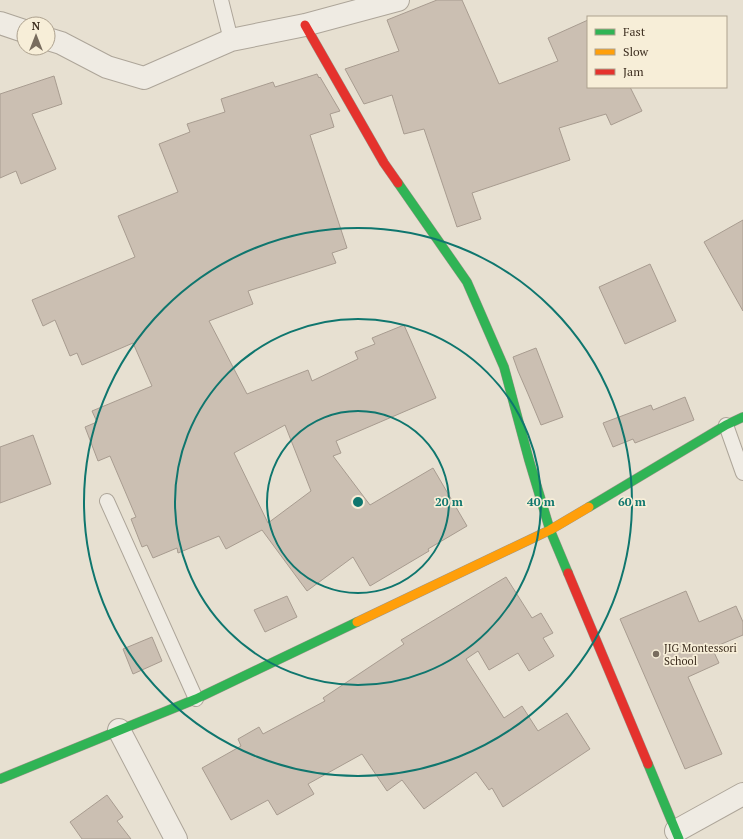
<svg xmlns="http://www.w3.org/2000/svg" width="743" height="839" font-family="'PT Serif',serif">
<rect width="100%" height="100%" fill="#e7e0d1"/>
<g fill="#cbbfb2" stroke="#a89c90" fill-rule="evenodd">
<path d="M437,0h25l37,84 59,-23 -10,-23 40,-18v67h42l12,24 -31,14 -5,-11 -47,14 11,32 -98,33 9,26 -24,8 -33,-98 -20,5 -12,-39 -28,9 -19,-35 54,-18 -12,-31z"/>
<path d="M317,74l2,4 1,-1 20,34 -10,3 4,13 -24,8 37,113 -15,5 4,10 -88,28 5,13 -44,17 38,73 61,-24 4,11 46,-22 -3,-7 20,-8 -3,-6 32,-13 32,73 -100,43 5,12 -8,3 37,49 63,-37 34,58 -39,23 1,2 -59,35 -17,-29 -46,34 -45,-61 -36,19 -7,-13 -41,17 -1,-5 -24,10 -6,-13 -5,2 -11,-28 5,-2 -26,-61 -12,5 -13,-34 12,-5 -5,-11 60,-25 -19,-43 -51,22 -5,-12 -7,3 -15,-36 -12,6 -11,-26 103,-43 -17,-41 60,-24 -19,-48 31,-12 -3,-8 38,-12 -4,-13 52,-17 2,5zM285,425l26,66 -43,32 -34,-70z"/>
<path d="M54,76l8,28 -30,10 24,55 -35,15 -5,-13 -16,7v-84z"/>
<path d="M743,220v91l-39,-69z"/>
<path d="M650,264l26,57 -51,23 -26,-57z"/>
<path d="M536,348l27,69 -22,8 -13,-31 -10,-23 -5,-14z"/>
<path d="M685,397l9,23 -59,23 -2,-4 -20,8 -10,-24 48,-18 2,5z"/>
<path d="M33,435l18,49 -51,19v-56z"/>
<path d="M506,577l26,41 9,-5 12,20 -10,5 11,18 -25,15 -11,-18 -29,17 -11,-19 -12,8 38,59 18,-12 16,25 29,-18 23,36 -87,58 -11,-19 -3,2 -13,-18 -52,37 -22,-29 -15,11 -25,-37 -54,30 6,10 -37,21 -9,-15 -37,20 -29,-52 39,-22 -3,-7 21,-12 4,7 62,-33 -2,-3 81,-54 -3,-4z"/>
<path d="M686,591l13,31 37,-16 7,16v13l-31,13 7,15 -31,14 34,77 -37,15 -65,-150z"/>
<path d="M287,596l10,21 -32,15 -11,-22z"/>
<path d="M152,637l10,24 -29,13 -10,-25z"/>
<path d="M107,795l16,22 -6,4 14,18h-49l-12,-17z"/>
</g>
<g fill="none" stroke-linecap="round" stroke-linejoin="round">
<g stroke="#ada599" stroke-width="16">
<g id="lane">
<path d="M221,0l10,40"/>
<path d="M726,425l17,48"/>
<path d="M107,501l89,198"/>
</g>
</g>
<g stroke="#ada599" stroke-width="24">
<g id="street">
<path d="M0,23l24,8"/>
<path d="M48,39l13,4 46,24 37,11 87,-38 74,-15 93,-25"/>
<path d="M119,730l57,109"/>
<path d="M676,831l67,-37"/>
</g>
</g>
<g stroke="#9c958a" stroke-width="10">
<g id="fast">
<path d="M398,183l69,99 37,85 25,93 21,70 18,43"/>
<path d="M589,507l137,-82 17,-8"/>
<path d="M648,764l31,75"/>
<path d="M0,779l196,-80 161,-77"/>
</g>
</g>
<g stroke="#9c958a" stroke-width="10">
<path id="slow" d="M357,622l193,-92 39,-23"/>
</g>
<g stroke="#9c958a" stroke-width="10">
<g id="jam">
<path d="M305,25l79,138 14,20"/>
<path d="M568,573l80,191"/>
</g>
</g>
<use href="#lane" stroke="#efebe3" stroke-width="14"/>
<use href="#street" stroke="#efebe3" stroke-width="22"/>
<use href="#fast" stroke="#30b455" stroke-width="9"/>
<use href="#slow" stroke="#ff9f0a" stroke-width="9"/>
<use href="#jam" stroke="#e5322d" stroke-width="9"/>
</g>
<g fill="none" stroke="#0f766e" stroke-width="2">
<circle cx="358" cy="502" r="91"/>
<circle cx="358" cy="502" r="183"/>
<circle cx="358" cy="502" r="274"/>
</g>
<circle fill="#786c5e" stroke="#f7eed8" stroke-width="1.5" cx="656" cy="654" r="4"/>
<g text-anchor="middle" stroke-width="3.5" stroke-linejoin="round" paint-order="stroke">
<g font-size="11" fill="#3d2e20" stroke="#f7eed8" text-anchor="start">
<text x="664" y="652">JIG Montessori<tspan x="664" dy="13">School</tspan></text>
</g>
</g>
<circle cx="358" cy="502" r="6" fill="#0f766e" stroke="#f7eed8" stroke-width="2"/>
<g font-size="12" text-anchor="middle" font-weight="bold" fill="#0f766e" stroke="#f7eed8" stroke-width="3.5" stroke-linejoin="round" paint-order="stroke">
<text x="449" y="506">20 m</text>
<text x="541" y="506">40 m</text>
<text x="632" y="506">60 m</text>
</g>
<rect x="587" y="16" width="140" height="72" fill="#f7eed8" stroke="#ada18e"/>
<rect x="595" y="29" width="20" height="6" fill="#30b455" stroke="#ada18e"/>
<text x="623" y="36" font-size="12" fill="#3d2e20">Fast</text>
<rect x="595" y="49" width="20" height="6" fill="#ff9f0a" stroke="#ada18e"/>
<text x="623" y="56" font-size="12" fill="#3d2e20">Slow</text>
<rect x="595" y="69" width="20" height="6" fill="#e5322d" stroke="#ada18e"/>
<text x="623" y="76" font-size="12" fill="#3d2e20">Jam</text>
<g transform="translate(36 36)"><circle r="19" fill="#f7eed8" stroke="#ada18e"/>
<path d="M0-3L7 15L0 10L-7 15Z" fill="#786c5e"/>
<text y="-6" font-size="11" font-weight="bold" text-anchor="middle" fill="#3d2e20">N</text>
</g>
</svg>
